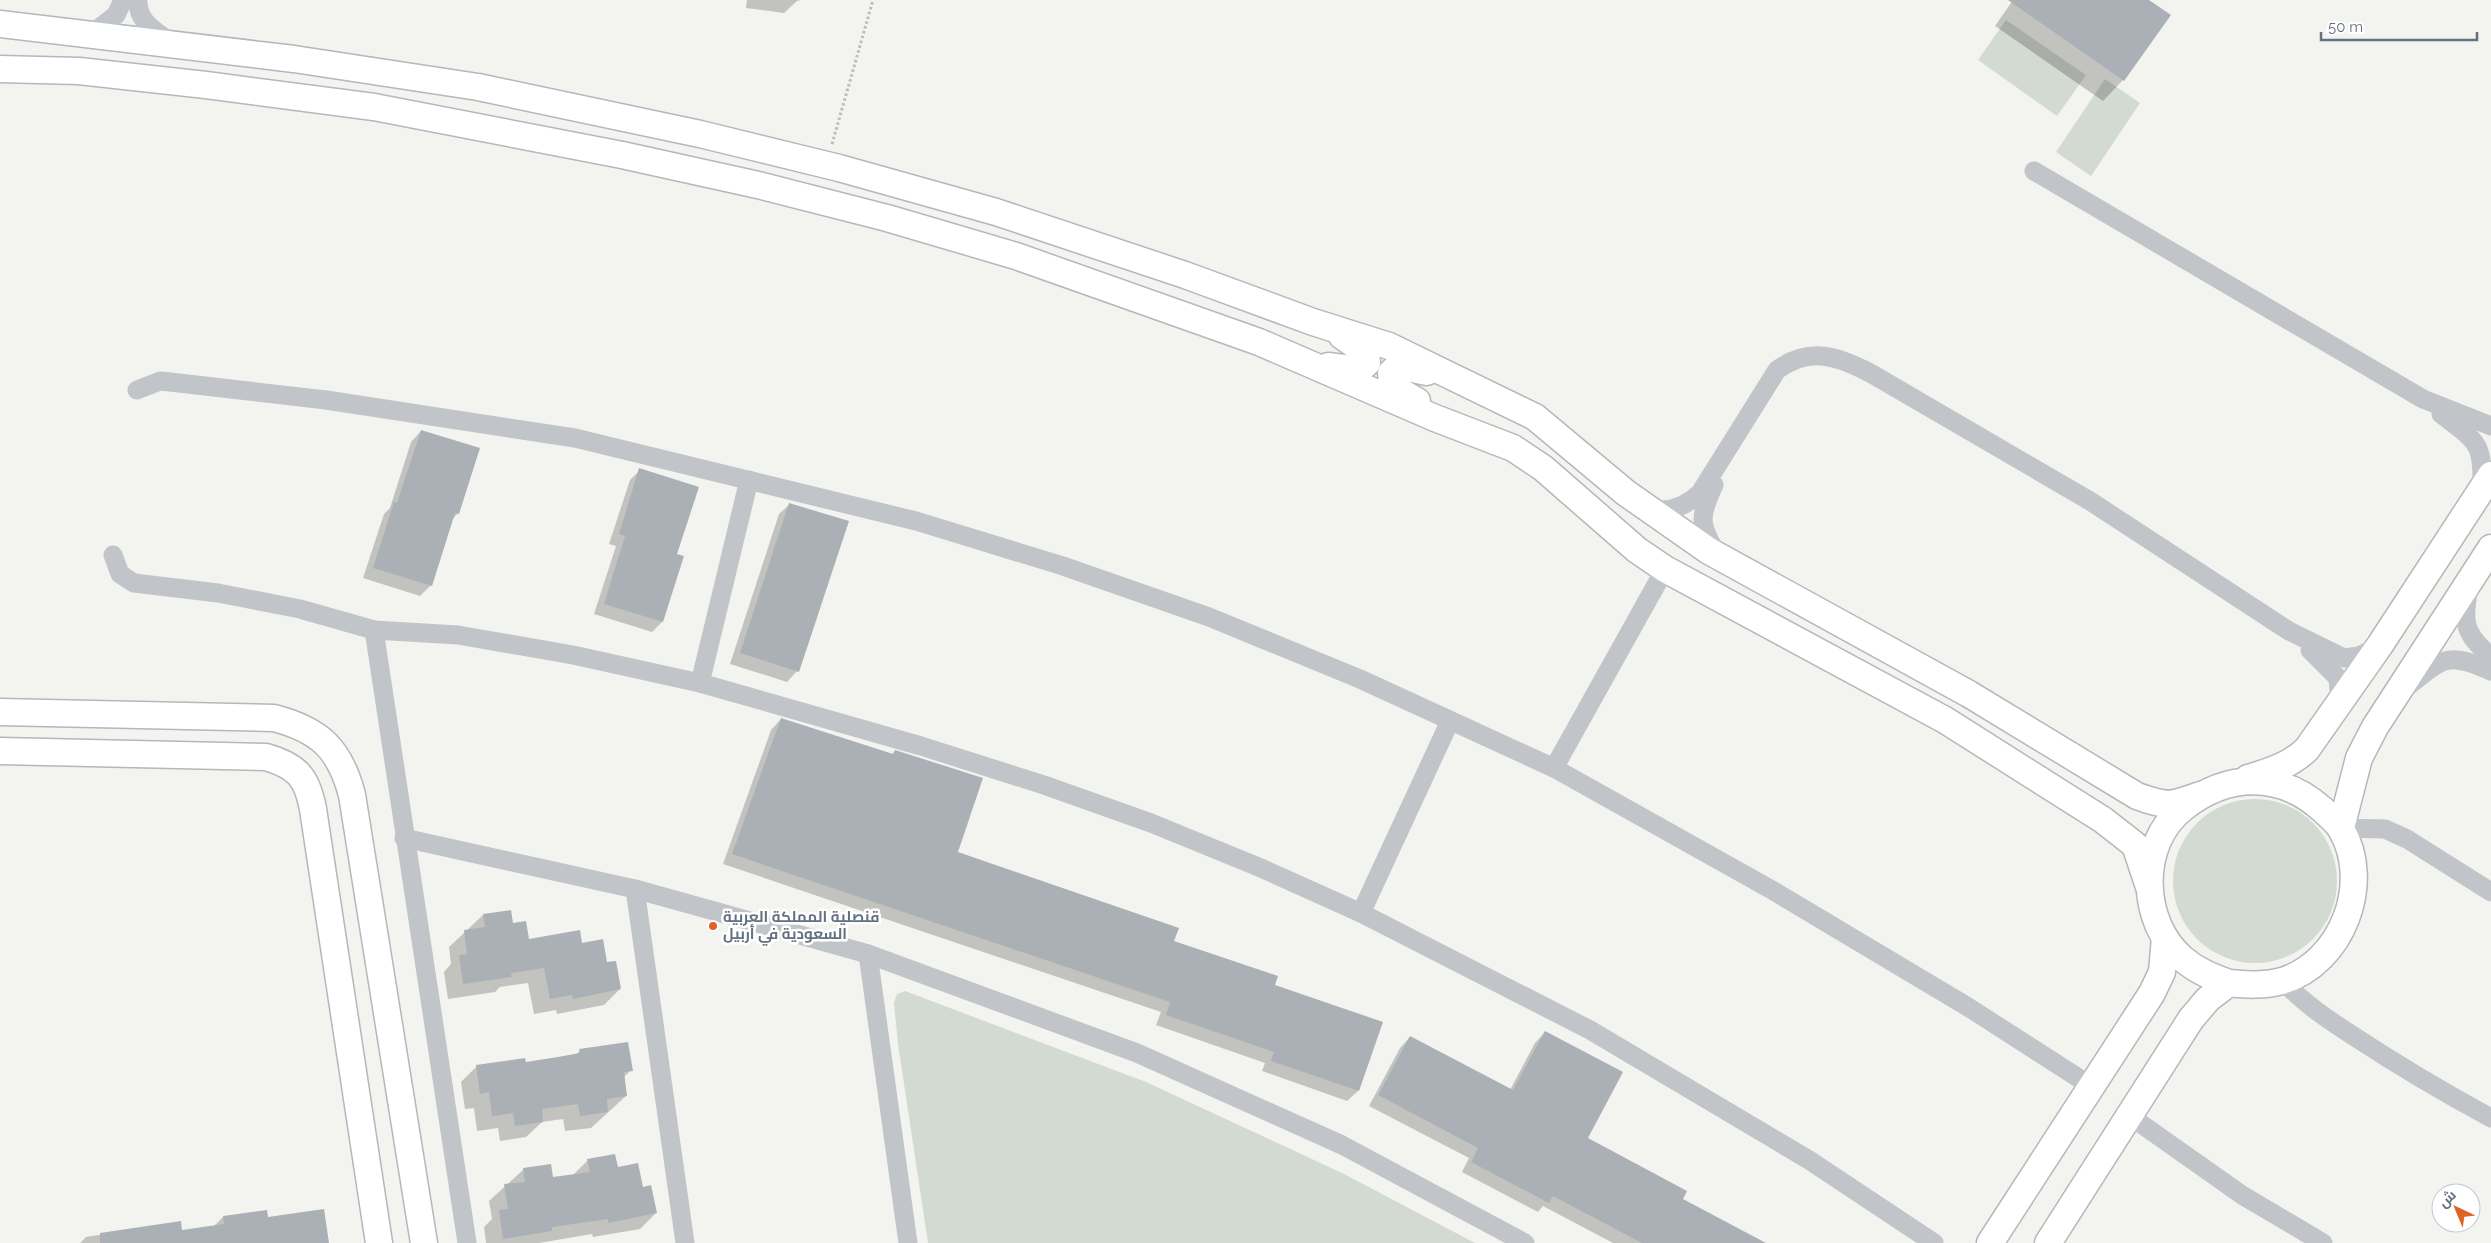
<svg xmlns="http://www.w3.org/2000/svg" width="2491" height="1243" font-family="Raleway,Cairo,sans-serif">
<rect width="100%" height="100%" fill="#f3f4ef"/>
<g fill="#d3dad1">
<path d="M2006,20l80,55 -29,41 -79,-56z"/>
<path d="M2105,79l35,24 -49,73 -35,-24z"/>
<circle cx="2255" cy="881" r="82"/>
<path d="M905,991l241,91 198,92 131,69h-547l-30,-199 -4,-41 3,-9z"/>
</g>
<g fill="#0003">
<path d="M747,0h54l-4,1 -13,12 -38,-5z"/>
<path d="M2013,0h134l-24,80 -20,21 -108,-75z"/>
<path d="M421,431l37,82 -6,7 -21,65 -11,11 -57,-18 21,-64 6,-6 21,-66z"/>
<path d="M640,470l36,85 -14,67 -10,10 -58,-18 22,-68 -7,-2 21,-64z"/>
<path d="M790,504l7,167 -10,11 -57,-18 49,-150z"/>
<path d="M781,719l111,35 3,-2 61,101 217,89 100,44 85,105 -11,10 -85,-30 3,-8 -109,-38 5,-13 -438,-148 48,-134z"/>
<path d="M483,915l29,9 16,17 53,3 25,20 14,25 -16,16 -47,9 -1,-4 -22,4 -6,-31 -28,4 -5,5 -47,7 -4,-27 7,-8 -2,-17z"/>
<path d="M1545,1032l41,107 95,61 82,43h-150l-70,-37 -5,6 -76,-40 7,-14 -100,-52 31,-58 10,-11 100,53 25,-47z"/>
<path d="M580,1051l51,19 -8,8 3,18 -35,32 -26,3 -2,-12 -21,3 -16,15 -26,4 -2,-13 -21,3 -3,-23 -9,1 -4,-27 16,-16 47,-3 51,-8z"/>
<path d="M588,1160l29,8 25,20 14,25 -16,16 -47,8 -1,-3 -53,9h-53l-2,-16 8,-8 -3,-18 35,-32 28,10 20,-3z"/>
<path d="M223,1217l44,2 61,24h-248l6,-6 94,-15 1,10 32,-5z"/>
</g>
<g fill="#aab0b5">
<path d="M2008,0h141l22,15 -47,66z"/>
<path d="M421,430l59,18 -21,66 -4,-1 -23,73 -59,-18 21,-66 3,1z"/>
<path d="M639,468l60,19 -22,67 7,2 -21,66 -59,-18 21,-68 -6,-2z"/>
<path d="M789,503l60,18 -50,151 -59,-19z"/>
<path d="M781,718l112,36 2,-4 88,28 -25,74 221,76 -5,13 104,35 -3,9 108,37 -24,69 -88,-30 3,-9 -108,-37 4,-13 -438,-148z"/>
<path d="M511,910l2,13 13,-2 3,18 51,-9 2,13 21,-4 4,23 9,-1 5,28 -48,10 -1,-4 -22,4 -6,-31 -33,5 1,4 -49,7 -4,-29 8,-1 -3,-24 21,-3 -2,-13z"/>
<path d="M1545,1031l78,41 -35,66 99,53 -4,8 83,44h-124l-89,-47 -4,7 -78,-41 7,-14 -100,-53 32,-59 103,54z"/>
<path d="M628,1042l5,29 -9,1 3,24 -20,3 1,13 -28,4 -2,-12 -36,5 1,13 -28,4 -2,-13 -21,3 -3,-24 -9,2 -4,-29 49,-7 1,4 32,-5 22,-4 -1,-4z"/>
<path d="M615,1154l3,13 20,-4 5,24 8,-2 6,28 -49,10v-4l-56,8v4l-49,8 -4,-29 9,-1 -4,-25 21,-2 -2,-14 28,-4 2,13 37,-5 -3,-13z"/>
<path d="M324,1209l5,34h-229v-10l81,-12 1,9 42,-6 -1,-8 44,-6 1,7z"/>
</g>
<g fill="none" stroke-linecap="round" stroke-linejoin="round">
<g stroke="#b4b7bc" stroke-width="29">
<g id="secondary">
<path d="M0,24l294,35 184,28 222,47 139,34 157,44 189,63 128,47 76,24 146,71 91,76 83,58 260,143 168,102c31,11 33,10 63,-1"/>
<path d="M0,69l79,2 127,14 168,22 248,48 136,30 129,33 129,38 243,86 176,76 78,30 30,20 94,82 28,19 280,151 158,100 32,25 14,42"/>
<path d="M1328,366l31,4 8,-7 -1,-10 -24,-17"/>
<path d="M1417,401c-12,-7 -26,-12 -26,-28l7,-7 29,6"/>
<path d="M0,712l274,6c46,12 66,31 78,77l72,448"/>
<path d="M0,751l266,6c31,9 41,20 47,52l66,434"/>
<path d="M2248,778c21,-6 43,-13 59,-29l73,-104 111,-170"/>
<path d="M2341,828l18,-70 16,-31 116,-179"/>
<path d="M1990,1243l162,-250 10,-21 3,-34"/>
<path d="M2048,1243l143,-224 17,-20 21,-16c18,2 35,3 53,-2 60,-18 91,-98 59,-152 -4,-7 -12,-13 -18,-19 -43,-39 -96,-37 -140,-2 -46,36 -43,115 0,151 14,12 29,18 46,24"/>
</g>
</g>
<path stroke="#b9bbbd" stroke-width="3" stroke-dasharray="2.5 2.5" stroke-linecap="butt" d="M832,144l41,-144"/>
<g stroke="#c1c4c8" stroke-width="19">
<path d="M138,0c-1,22 18,31 34,43"/>
<path d="M89,36l27,-21 7,-15"/>
<path d="M2034,171l389,228 68,27"/>
<path d="M137,390l23,-9 10,1 156,18 249,38 341,83 147,45 146,51 151,62 194,89 218,122 196,117 123,79"/>
<path d="M2441,414c37,29 42,27 41,76"/>
<path d="M1714,485c-14,30 -16,39 3,68"/>
<path d="M1648,508c20,6 38,-2 52,-15l77,-123c33,-24 61,-14 95,4l218,127 199,130 55,27 15,-2 18,-9"/>
<path d="M113,555l7,19 14,9 84,10 82,16 74,21 84,5 115,20 127,28 221,63 123,39 107,38 110,45 100,45 229,117 219,130 125,83"/>
<path d="M2469,588c-7,35 -5,45 22,69"/>
<path d="M374,630l93,613"/>
<path d="M2310,650l28,28 2,25"/>
<path d="M700,683l49,-203"/>
<path d="M2407,687c37,-29 39,-36 84,-16"/>
<path d="M1554,768l111,-199"/>
<path d="M2341,828l44,1 22,10 84,53"/>
<path d="M404,838l231,51 233,65 269,99 205,92 183,98"/>
<path d="M635,889l50,354"/>
<path d="M1361,913l89,-192"/>
<path d="M868,954l40,289"/>
<path d="M2283,981c21,23 46,39 72,56 44,29 90,56 136,81"/>
<path d="M2130,1116l112,79 81,48"/>
</g>
<use href="#secondary" stroke="#fff" stroke-width="26"/>
</g>
<circle fill="#de6425" stroke="#fff" stroke-width="2" cx="713" cy="926" r="5"/>
<g text-anchor="middle" stroke-width="5" stroke-linejoin="round" paint-order="stroke">
<g font-size="15" font-weight="bold" fill="#637080" stroke="#fff" text-anchor="start">
<text x="723" y="922">قنصلية المملكة العربية<tspan x="723" dy="17">السعودية في أربيل</tspan></text>
</g>
</g>
<g transform="translate(2456 1208) rotate(316)"><circle r="24" fill="#ffffff" stroke="#c1c6cc"/>
<path d="M0-4L9 19L0 12L-9 19Z" fill="#de6425"/>
<text y="-8" font-size="14" font-weight="bold" text-anchor="middle" fill="#637080">ش</text>
</g>
<path d="M2321 32v8h156v-8" fill="none" stroke="#637080" stroke-width="2.5"/>
<text x="2328" y="32" font-size="15" fill="#637080" stroke="#ffffff" stroke-width="4" paint-order="stroke">50 m</text>
</svg>
